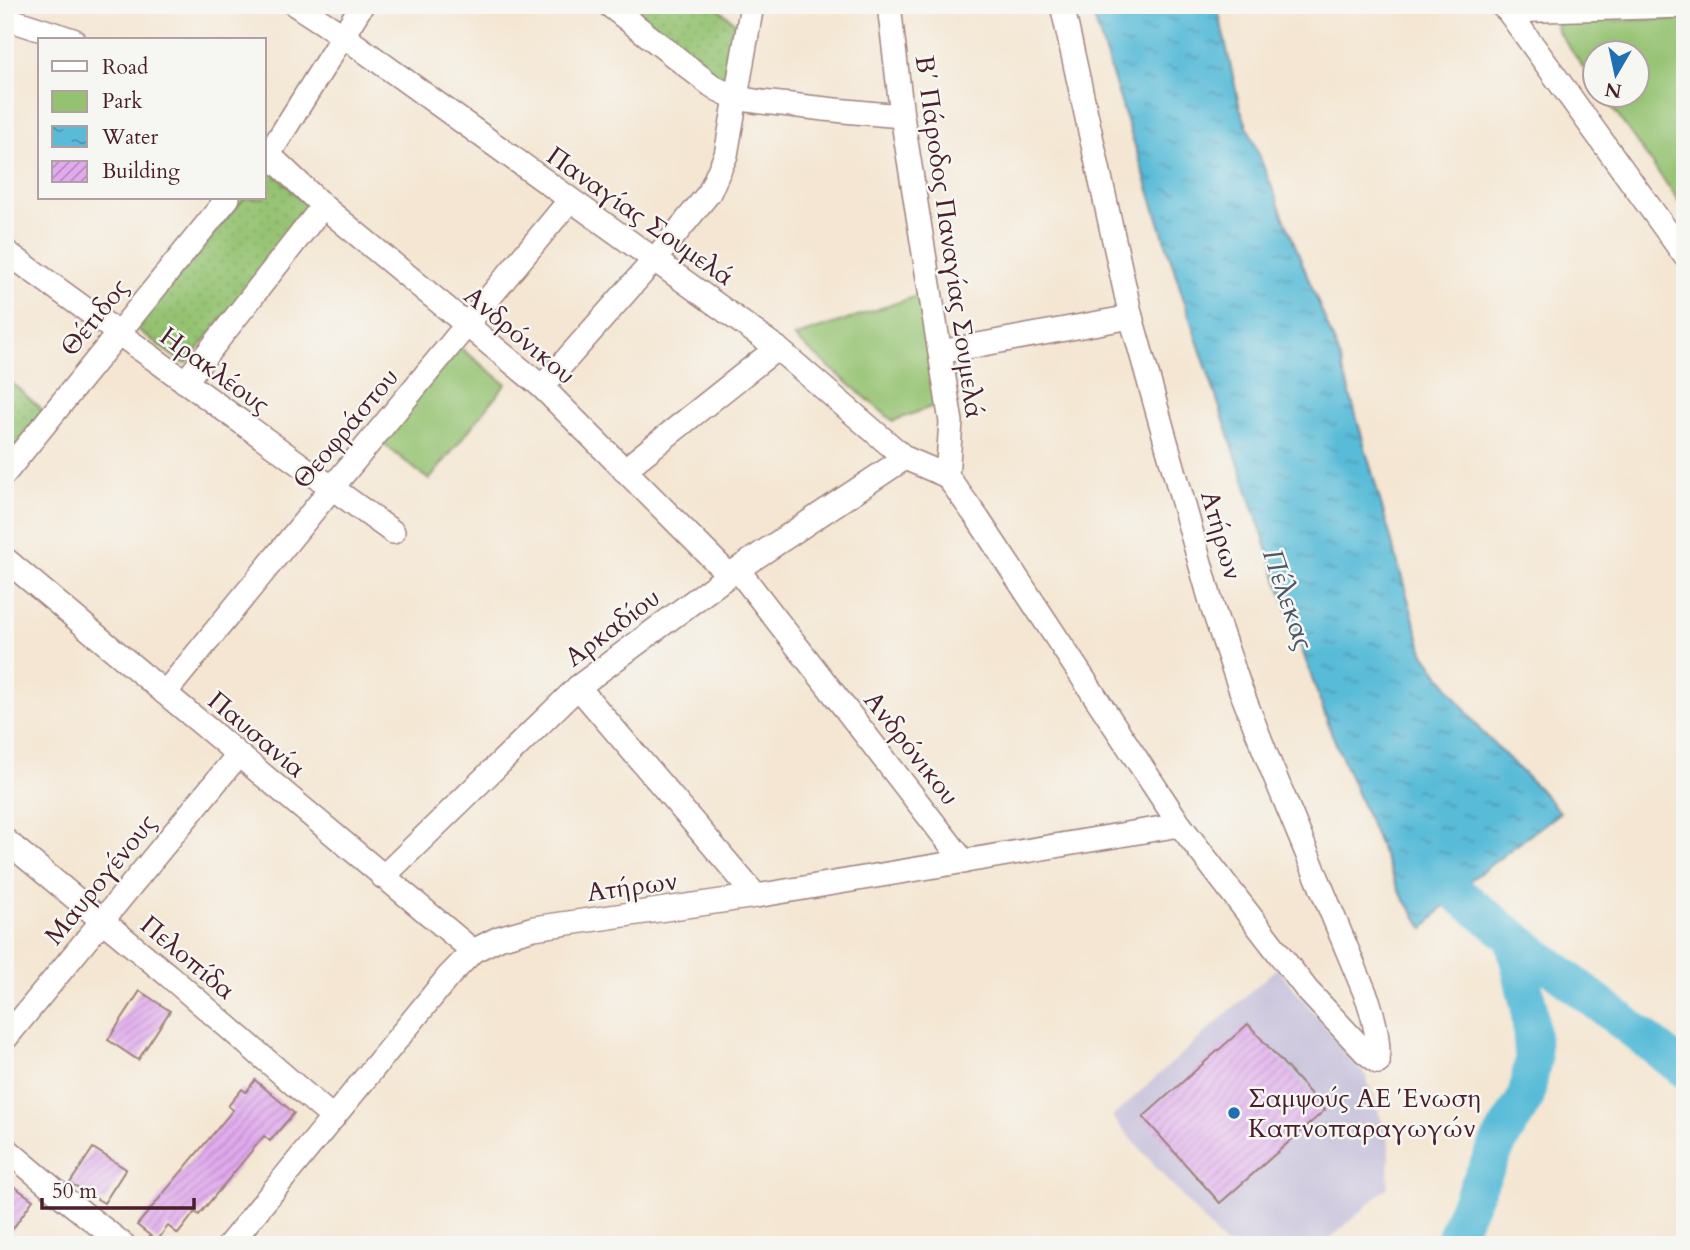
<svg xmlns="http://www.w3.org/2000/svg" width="1690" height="1250" font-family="Cardo,serif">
<defs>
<pattern id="grass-dots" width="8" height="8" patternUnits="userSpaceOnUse" patternTransform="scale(1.75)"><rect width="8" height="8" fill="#94c271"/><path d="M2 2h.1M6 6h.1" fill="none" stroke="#81a662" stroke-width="1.8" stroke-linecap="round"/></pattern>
<pattern id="water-ripples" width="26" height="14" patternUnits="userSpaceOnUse" patternTransform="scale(1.75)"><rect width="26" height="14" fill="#59bbd8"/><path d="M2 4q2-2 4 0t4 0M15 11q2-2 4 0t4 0" fill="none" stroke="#4c97af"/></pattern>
<pattern id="building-hatch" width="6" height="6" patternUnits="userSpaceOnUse" patternTransform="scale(1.75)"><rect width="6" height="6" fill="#e1aaee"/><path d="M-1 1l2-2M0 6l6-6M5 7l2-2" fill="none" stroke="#b88ac1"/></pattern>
</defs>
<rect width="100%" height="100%" fill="#f6f6f2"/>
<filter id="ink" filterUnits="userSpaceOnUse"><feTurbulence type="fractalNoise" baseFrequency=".0143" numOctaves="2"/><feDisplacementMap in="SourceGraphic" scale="14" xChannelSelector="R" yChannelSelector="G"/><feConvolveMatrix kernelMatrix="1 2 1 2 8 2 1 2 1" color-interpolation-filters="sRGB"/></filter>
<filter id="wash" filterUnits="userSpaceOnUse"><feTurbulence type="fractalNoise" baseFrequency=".00686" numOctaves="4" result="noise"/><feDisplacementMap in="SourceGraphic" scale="28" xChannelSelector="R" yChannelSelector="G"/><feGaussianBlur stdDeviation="1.57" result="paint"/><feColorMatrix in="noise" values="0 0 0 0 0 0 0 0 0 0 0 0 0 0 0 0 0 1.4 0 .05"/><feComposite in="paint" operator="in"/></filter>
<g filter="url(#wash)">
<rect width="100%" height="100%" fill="#f4e6d2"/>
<path fill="#c6c0da" d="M1277,968l89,108 23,66 -1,45 -65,58h-98l-113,-128z"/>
<g fill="url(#grass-dots)" stroke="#6f704e" stroke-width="2">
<path d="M620,5h93l24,19 -13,62z"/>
<path d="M269,168l42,40 -124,155h-5l-45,-34 -1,-4 108,-127h20v-24z"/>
<path d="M5,377l41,36 -41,46z"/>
</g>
<g fill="#94c271" stroke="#6f704e" stroke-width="2">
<path d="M1685,19v191l-82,-115 35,-1v-42h-42l-1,32 -38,-54 -1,-6 6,-3z"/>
<path d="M920,295l16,110 -43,16 -99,-84z"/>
<path d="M457,345l49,39 -77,96 -49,-39z"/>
</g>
<path fill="url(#water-ripples)" stroke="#526d82" stroke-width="2" d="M1090,5h127l23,103 98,244 85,300 57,78 58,58 22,24 -105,80 -31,37 -25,-38 -68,-159 -49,-139 -93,-277z"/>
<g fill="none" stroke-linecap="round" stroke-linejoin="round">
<g stroke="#59bbd8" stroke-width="37">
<path d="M1419,862l8,13 28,17 230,178"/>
<path d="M1452,1245l13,-32 33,-69 28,-47 7,-37 -4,-53 -16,-68"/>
</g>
</g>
<g id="blocks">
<g fill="url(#building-hatch)">
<path d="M140,991l30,20 -32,49 -30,-20z"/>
<path d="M1248,1024l77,86 -105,93 -77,-86z"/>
<path d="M255,1080l39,33 -24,28 -6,-5 -65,79 -4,-3 -17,22 -10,-8 -11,15 -20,-16 96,-115 -5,-4 14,-17 4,3z"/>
<path d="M93,1148l33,21 -22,34 -34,-20z"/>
<path d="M5,1180l28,20 -28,40z"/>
</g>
</g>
</g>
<g filter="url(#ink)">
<use href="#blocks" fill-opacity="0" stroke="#9f827e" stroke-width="2"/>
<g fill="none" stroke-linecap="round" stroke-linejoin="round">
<g stroke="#9f827e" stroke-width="26">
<g id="minor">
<path d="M296,5l46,30 435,313 128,110 42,18"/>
<path d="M609,5l102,80c24,17 53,17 80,20 37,5 74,8 111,11"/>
<path d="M889,5l13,111 49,306 -4,54"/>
<path d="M1062,5l69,312 82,292 27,79 29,74 99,238c7,21 11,40 10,62"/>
<path d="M1501,5l7,6 177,245"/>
<path d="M1508,11l177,-5"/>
<path d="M5,18l68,22"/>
<path d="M264,150l59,56 219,181 187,188"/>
<path d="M264,159l5,-5 93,-149"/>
<path d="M5,251l388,281"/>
<path d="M940,352l191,-35"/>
<path d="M185,382l138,-176"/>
<path d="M542,387l113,-128 54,-66 17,-38 26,-150"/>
<path d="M624,470l153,-122"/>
<path d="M5,473l223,-275"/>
<path d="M947,476l31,43 202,306 127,165 58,62 13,10"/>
<path d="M5,559l468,392"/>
<path d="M738,570l226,292"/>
<path d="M578,687l178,209"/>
<path d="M165,693l166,-204 239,-289"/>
<path d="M5,840l163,135 165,143"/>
<path d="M383,877l195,-190 151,-112 176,-117"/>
<path d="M5,1039l233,-284"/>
<path d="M5,1148l59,50 60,47"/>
<path d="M229,1245l219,-268 25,-26 26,-13 35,-10 222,-32 424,-71"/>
</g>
</g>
<use href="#minor" stroke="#fff" stroke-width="23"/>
</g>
</g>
<circle fill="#1f6fb2" stroke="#f6f6f2" stroke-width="2.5" cx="1234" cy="1113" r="7"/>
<g text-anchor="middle" stroke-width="5" stroke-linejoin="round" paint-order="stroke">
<g font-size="26" fill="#4a1f2b" stroke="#f6f6f2">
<text transform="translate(641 216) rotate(35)" y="9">Παναγίας Σουμελά</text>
<text transform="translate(950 237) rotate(82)" y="9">Β΄ Πάροδος Παναγίας Σουμελά</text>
<text transform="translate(94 317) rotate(-51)" y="9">Θέτιδος</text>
<text transform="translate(520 335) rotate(40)" y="9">Ανδρόνικου</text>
<text transform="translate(215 370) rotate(36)" y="9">Ηρακλέους</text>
<text transform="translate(345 428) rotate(-50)" y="9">Θεοφράστου</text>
<text transform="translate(1222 535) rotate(74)" y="9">Ατήρων</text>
<text transform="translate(612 627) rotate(-37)" y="9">Αρκαδίου</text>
<text transform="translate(257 734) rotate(40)" y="9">Παυσανία</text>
<text transform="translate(912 748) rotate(52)" y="9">Ανδρόνικου</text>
<text transform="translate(100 879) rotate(-51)" y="9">Μαυρογένους</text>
<text transform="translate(632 886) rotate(-8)" y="9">Ατήρων</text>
<text transform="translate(188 957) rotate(40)" y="9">Πελοπίδα</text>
</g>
<g font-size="26" fill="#4a1f2b" stroke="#f6f6f2" text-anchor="start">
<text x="1248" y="1107">Σαμψούς ΑΕ Ένωση<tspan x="1248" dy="30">Καπνοπαραγωγών</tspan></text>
</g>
<g font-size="28" font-style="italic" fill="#4f5668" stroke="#f6f6f2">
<text transform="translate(1289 599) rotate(71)" y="10">Πέλεκας</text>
</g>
</g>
<rect width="1690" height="1250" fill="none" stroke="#f6f6f2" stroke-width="28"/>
<rect x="38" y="38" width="228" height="161" fill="#f6f6f2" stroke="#b1a0a2" stroke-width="2"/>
<rect x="52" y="61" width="35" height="10" fill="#ffffff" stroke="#b1a0a2" stroke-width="2"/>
<text x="102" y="74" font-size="21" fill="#4a1f2b">Road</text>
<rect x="52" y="91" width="35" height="21" fill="#94c271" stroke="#b1a0a2" stroke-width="2"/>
<text x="102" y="108" font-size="21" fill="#4a1f2b">Park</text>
<rect x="52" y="126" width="35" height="21" fill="url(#water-ripples)" stroke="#b1a0a2" stroke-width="2"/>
<text x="102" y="144" font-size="21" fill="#4a1f2b">Water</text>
<rect x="52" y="161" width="35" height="21" fill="url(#building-hatch)" stroke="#b1a0a2" stroke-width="2"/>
<text x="102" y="178" font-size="21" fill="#4a1f2b">Building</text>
<g transform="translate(1616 74) rotate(189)"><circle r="33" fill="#f6f6f2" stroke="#b1a0a2" stroke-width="2"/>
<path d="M0-5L12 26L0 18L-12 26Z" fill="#1f6fb2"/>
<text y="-10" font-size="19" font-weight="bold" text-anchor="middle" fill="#4a1f2b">N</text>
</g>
<path d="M42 1198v10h152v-10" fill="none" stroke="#4a1f2b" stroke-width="3.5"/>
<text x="52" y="1198" font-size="21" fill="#4a1f2b" stroke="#f6f6f2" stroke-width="5" paint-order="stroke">50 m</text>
</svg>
